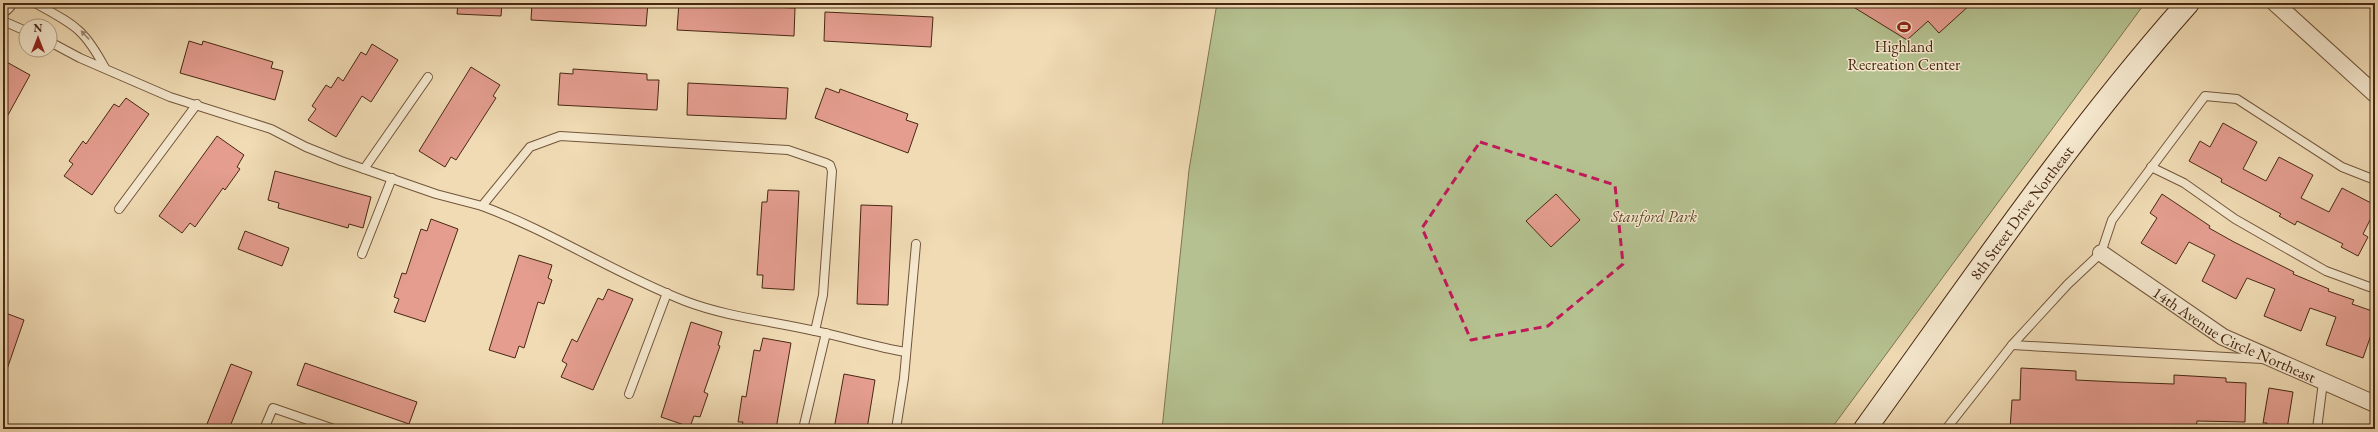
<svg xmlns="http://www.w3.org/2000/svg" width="2378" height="432" font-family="'EB Garamond',serif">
<rect width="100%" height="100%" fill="#f0dbb4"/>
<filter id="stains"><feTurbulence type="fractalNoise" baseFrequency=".005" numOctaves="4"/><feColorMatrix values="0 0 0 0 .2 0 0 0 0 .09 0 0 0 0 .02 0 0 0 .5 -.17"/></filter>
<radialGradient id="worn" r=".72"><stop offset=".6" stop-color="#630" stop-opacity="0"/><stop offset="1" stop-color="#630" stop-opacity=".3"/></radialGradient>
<path fill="#b5c190" stroke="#7e7451" d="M1217,3h928l-314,426h-669l27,-259z"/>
<g fill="#e49d8f" stroke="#482812">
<path d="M458,3h44l-1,13 -44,-2z"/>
<path d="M532,3h116l-2,23 -115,-6z"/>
<path d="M679,3l116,5 -1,28 -117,-6z"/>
<path d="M1847,3h125l-33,30 -11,-12 -21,19z"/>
<path d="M825,12l108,5 -2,30 -107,-6z"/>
<path d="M189,41l13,4 1,-4 70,21 -2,6 12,3 -8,29 -95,-27z"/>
<path d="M372,44l26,16 -27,42 -9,-6 -26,41 -28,-17 8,-11 -4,-3 14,-21 5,3 7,-11 5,4 18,-29 5,3z"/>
<path d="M3,60l27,15 -27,49z"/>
<path d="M471,67l29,18 -7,11 3,2 -40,62 -5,-3 -6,10 -26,-16z"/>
<path d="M573,69l74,5v6h12l-2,30 -99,-5 2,-32 13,1z"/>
<path d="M688,83l100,5 -2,31 -99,-4z"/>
<path d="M826,88l13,5 1,-4 68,25 -2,6 12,4 -10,29 -93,-35z"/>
<path d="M126,98l23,16 -57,81 -28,-19 9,-12 -4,-3 14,-20 3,3 28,-40 5,3z"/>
<path d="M2223,123l34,19 -14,27 23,12 13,-24 34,18 -12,23 28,14 13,-24 33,17v5l-12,24 5,3 -10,19 -17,-9 2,-3 -46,-23 -2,4 -16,-9 2,-2 -60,-32 1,-3 -33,-18 11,-20 10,6z"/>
<path d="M217,136l27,19 -7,12 3,2 -15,21 -2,-2 -28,39 -5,-4 -8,10 -23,-17z"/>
<path d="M275,171l96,26 -8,31 -14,-4 -1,4 -70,-20 1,-5 -11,-3z"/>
<path d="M768,190l31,1 -5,99 -32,-2 1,-13h-6l5,-73h5z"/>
<path d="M1556,194l24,26 -29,27 -25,-26z"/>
<path d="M2162,194l48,32 -1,2 25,14 60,30 -1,2 36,15 -1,2 26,9 -2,4 23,8v24l-4,-1 -8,23 -37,-13 10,-28 -26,-9 -9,23 -37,-15 11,-27 -28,-11 -11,21 -34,-18 13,-26 -26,-13 -13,22 -35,-21 16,-25 -7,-5z"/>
<path d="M861,205l31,1 -4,99 -31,-1z"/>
<path d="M431,219l27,10 -33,93 -31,-10 5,-13 -5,-2 8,-24 4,1 15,-45 6,2z"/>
<path d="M245,231l44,17 -7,18 -44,-17z"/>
<path d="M519,255l33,10 -4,13 4,2 -8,24 -6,-2 -14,46 -5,-2 -4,12 -26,-8z"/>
<path d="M608,289l25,10 -40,91 -32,-13 6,-13 -5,-3 10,-22 5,3 21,-44 5,2z"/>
<path d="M3,312l21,8 -19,55h-2z"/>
<path d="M691,322l31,10 -4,13 2,1 -16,46 4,2 -8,23 -6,-1 -4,11 -29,-10z"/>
<path d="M763,338l28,5 -15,86h-35l2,-7h-5l4,-26 4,1 8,-47 6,1z"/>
<path d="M305,363l112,39 -8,22 -112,-39z"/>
<path d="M231,364l21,8 -23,57h-24z"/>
<path d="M2021,368l55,3v9l42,2 56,2v-9l52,3v4l20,1 -1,39 -48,-1 -1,8h-186l2,-29h8z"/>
<path d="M844,374l31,6 -8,49h-33z"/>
<path d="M2269,388l24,4 -6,37h-21l1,-6h-4z"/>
</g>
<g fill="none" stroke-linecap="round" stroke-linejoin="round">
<g stroke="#72553a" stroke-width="10">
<g id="service">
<path d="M35,3c39,22 48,24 70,65"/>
<path d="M3,21l23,10"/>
<path d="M50,42l30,16 90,39 101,32 35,18 35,14 95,33 46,12 48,-59 30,-11 228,14 38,13 4,2 2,6 -9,124 -8,36"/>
<path d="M2151,167l33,16 51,36 91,52 49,18"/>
<path d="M364,169l64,-92"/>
<path d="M482,206c70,26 134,68 203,95 42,16 86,20 130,30 30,6 60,16 91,21"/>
<path d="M119,209l78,-105"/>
<path d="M362,254l30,-76"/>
<path d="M2012,345l250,14"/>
<path d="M629,394l38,-101"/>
<path d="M264,429l9,-21 61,21"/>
<path d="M803,429l23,-96"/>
<path d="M896,429l8,-51 12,-134"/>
<path d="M1946,429l66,-84 56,-61 33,-31 11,-33 93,-124 32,3 105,68 33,13"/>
<path d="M2317,429l6,-47"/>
</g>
</g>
<g stroke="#72553a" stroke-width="18">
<g id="minor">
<path d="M2275,3l100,91"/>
<path id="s1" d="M2101,253l122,84 152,67"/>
</g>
</g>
<g stroke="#72553a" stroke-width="23">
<path id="tertiary" d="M3,5l2,-2"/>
</g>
<g stroke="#482812" stroke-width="24">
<g id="secondary">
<path id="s2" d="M1865,429c104,-144 205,-293 323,-426"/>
</g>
</g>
<use href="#service" stroke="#f5e8ce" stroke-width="8"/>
<use href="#minor" stroke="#f5e8ce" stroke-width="16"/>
<use href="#tertiary" stroke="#f5e8ce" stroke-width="21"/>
<use href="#secondary" stroke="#f5e8ce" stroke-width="22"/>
</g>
<defs><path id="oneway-solid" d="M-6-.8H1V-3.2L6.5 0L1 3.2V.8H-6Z"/></defs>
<use fill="#9e8870" href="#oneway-solid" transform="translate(85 35) rotate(-133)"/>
<path fill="none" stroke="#c2185b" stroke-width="3" stroke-dasharray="8 5" stroke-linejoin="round" d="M1480,142l135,43 8,79 -75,62 -77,14 -49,-112z"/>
<defs>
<g id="stadium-bare" transform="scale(1.08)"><path d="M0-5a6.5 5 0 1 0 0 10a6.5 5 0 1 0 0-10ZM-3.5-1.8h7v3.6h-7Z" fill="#8f2418" stroke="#f5e8ce" stroke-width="2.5" paint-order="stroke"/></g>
</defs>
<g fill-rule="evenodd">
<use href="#stadium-bare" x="1904" y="27"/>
</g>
<g text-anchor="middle" stroke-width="3" stroke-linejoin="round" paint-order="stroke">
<g font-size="16" fill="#482812" stroke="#f5e8ce">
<text x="1904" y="52">Highland<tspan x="1904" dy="18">Recreation Center</tspan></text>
</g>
<g font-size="16" fill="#482812" stroke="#f5e8ce">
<text dy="6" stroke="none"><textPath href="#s2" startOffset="267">8th Street Drive Northeast</textPath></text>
<text dy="6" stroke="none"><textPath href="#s1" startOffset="157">14th Avenue Circle Northeast</textPath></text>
</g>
<g font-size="16" font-style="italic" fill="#5e472b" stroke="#f5e8ce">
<text x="1654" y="222">Stanford Park</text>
</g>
</g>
<rect width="2378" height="432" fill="none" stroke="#f0dbb4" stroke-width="16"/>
<rect x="4" y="4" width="2370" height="424" fill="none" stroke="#482812" stroke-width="2"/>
<rect x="8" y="8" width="2362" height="416" fill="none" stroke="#482812"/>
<g transform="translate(38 38)"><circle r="19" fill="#f5e8ce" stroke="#b09b83"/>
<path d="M0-3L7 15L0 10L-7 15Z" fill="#8f2418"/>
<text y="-6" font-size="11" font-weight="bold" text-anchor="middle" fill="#482812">N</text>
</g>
<rect width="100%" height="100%" filter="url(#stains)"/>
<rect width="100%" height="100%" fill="url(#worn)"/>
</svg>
